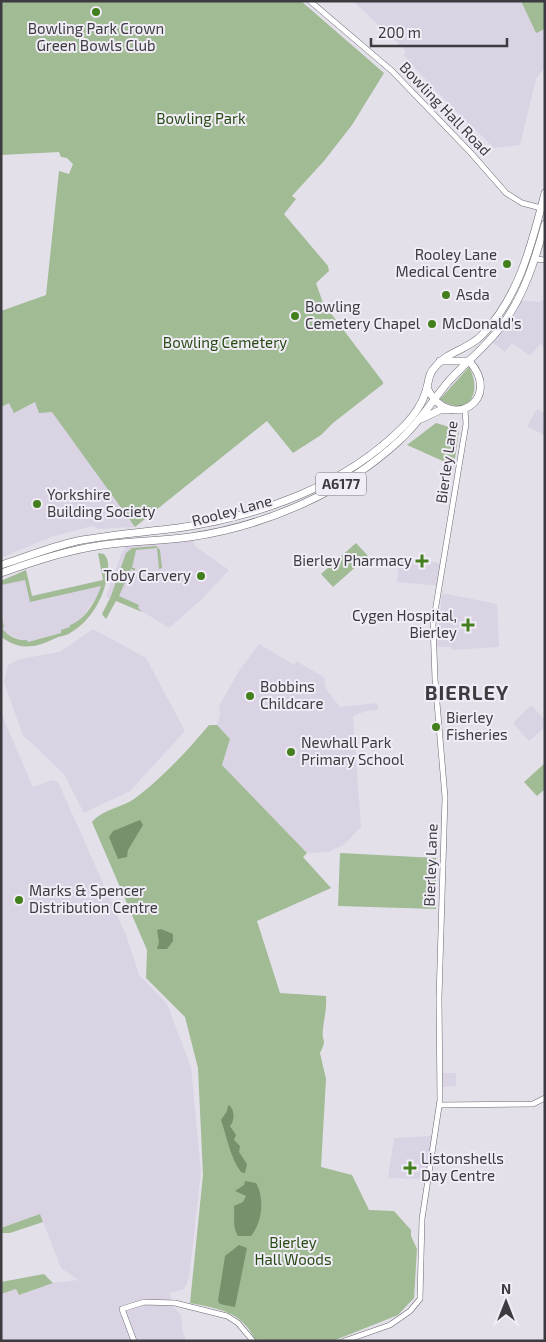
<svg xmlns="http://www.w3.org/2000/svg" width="546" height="1342" font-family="'Exo 2',sans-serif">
<rect width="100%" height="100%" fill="#e4e0ea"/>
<g fill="#d9d3e4">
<path d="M353,1h192v66l-9,12 -16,66 -26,3 -62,-61 -28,-32 2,-4z"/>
<path d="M545,299v48l-5,-3 -10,12 -18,-13 -7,9 -16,-12 29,-40 21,2z"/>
<path d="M36,402l16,9 83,116 -36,2 -7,-3 -41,11 -50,21v-151l8,-4 5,10z"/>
<path d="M537,409l8,4v23l-18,-10z"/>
<path d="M191,537l4,9 34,24 -28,30 -32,28 -24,-15 -39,-16 16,-45 7,-9z"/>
<path d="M399,558l44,5 -4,23 -42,-4z"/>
<path d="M26,570l6,26 71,-16 -6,16 -16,23 -20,14 -34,9 -22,-9 -3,-6 -1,-9v-37z"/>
<path d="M442,593l55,11 2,43 -47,3 -1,-3h-14z"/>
<path d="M93,629l53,29 39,73 -55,60 -46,22 -20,-39 -41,-39 -19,-53 4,-17 12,-6 40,-7z"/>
<path d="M259,644l35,21 2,-4 28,16 2,12 14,18 37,-4 1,7 -12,1 -13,5 8,111 -16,17 -17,8 -21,1 -85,-88 8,-26 -13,-14 3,-10 -1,-9 20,-35z"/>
<path d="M531,705l14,15v7l-16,14 -16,-18z"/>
<path d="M1,713l32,74 19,-7 6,2 68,153 13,40 28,29 24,63 10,105 -12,106 -5,11 -14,4 2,12 9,10 1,13 4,13h-185v-47l15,-5 3,6 34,-12 25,-3 -17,-12 -21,-54 -39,14z"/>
<path d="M442,1073h14v13l-13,1z"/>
<path d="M431,1136l5,2 -7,41 -41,-1 6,-40z"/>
</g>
<g fill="#a1bb95">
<path d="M1,1h300l83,72 -32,52 -28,36 -32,35 4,3 -12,15 44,52 1,5 -13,12 7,20 60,79v2l-50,39 -12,12 -28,18 -26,-32 -132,106 -83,-115 -13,1 -4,-11 -21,11 -5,-10 -8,4v-96l45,-16 13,-124 10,3 4,-10 -6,-6 -6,-1 -2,-5 -58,3z"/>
<path d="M521,1h24v28l-9,4z"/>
<path d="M469,367c14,26 -1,52 -29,32z"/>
<path d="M436,423l23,7 -5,36 -47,-21z"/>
<path d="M356,543l12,13 -35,31 -12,-13z"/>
<path d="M156,546l4,4 2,18 -3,1 -2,-21 -21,2 -4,18h3v3l-4,-2 -12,27 20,9 -1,3 4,4 -26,-11 -10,18 -4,-5 9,-18 15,-43 6,-5z"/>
<path d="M98,553l6,1c6,7 4,14 3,22 -3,22 -17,46 -37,57 -4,3 -10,3 -14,5 -21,10 -35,13 -55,-1l1,-19 2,9 -2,1c5,8 16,13 25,12l1,2 33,-9v-3l9,-3v-2c15,-5 26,-24 31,-39l-71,16 -5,-22 -24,5v-4l25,-11 6,26 71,-16z"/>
<path d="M209,725h8l13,14 -8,26 85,88 -4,4 28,31 -74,33 23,72 46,3c1,12 -2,22 -3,33 -2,13 5,9 -3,24l6,26 -5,88 31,8 17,35 25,1 17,19v6l6,13 -3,49 -16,17 -65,26h-73l-5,-2c-15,-29 -37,-30 -65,-36l13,-128 -5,-107 -13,-51 -39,-39 1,-28 -55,-128c12,-14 32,-14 46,-26 26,-20 50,-46 71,-71z"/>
<path d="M545,763v26l-8,7 -13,-14z"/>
<path d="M340,853l96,5v51l-98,-3z"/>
<path d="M40,1214l3,8 -33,11h-9v-5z"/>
<path d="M44,1274l9,9 -34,12 -3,-6 -15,5v-12z"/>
</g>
<g fill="#77916c">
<path d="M140,820l3,5 -15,25 -1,7 -9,2 -9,-22 4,-6z"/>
<path d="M161,929l12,5v7l-6,8h-10l2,-7 -2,-12z"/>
<path d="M228,1105c7,3 7,16 2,21l6,9 -2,5 6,6 -1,6 8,12 -2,9 -4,-1c-11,-15 -14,-35 -20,-52l6,-9z"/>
<path d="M245,1181l11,2c9,15 6,40 -5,53h-13c-6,-9 -3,-19 -4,-30l9,-4 3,-6 -11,-5 9,-6z"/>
<path d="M239,1245l8,3 -12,59 -15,-3 -2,-3 7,-45z"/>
</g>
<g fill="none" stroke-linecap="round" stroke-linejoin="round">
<g stroke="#6b6770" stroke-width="6">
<g id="minor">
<path d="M310,1l82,70 79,82 35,40 16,10 19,5"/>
<path d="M535,259l10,1"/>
<path d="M440,1105l93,-1 12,-6"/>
<path d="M134,1341l-12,-32 22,-7 31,1 52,13 11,7 15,18"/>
<path d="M344,1341l46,-16 20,-14 10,-12 2,-80 18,-119 -1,-102 6,-201 -10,-118 -2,-55 33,-200 -1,-14"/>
</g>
</g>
<g stroke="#6b6770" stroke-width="8">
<g id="highway">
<path d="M427,388c23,46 77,11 42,-27h-29"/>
<path d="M421,419l19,-9h9"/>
<path d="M1,565c25,-8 50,-18 76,-24 33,-6 67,-9 101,-13 82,-12 167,-42 226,-102 10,-11 18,-21 22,-35 3,-9 2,-17 9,-24 13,-16 32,-17 46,-31 38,-38 51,-93 64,-143"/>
<path d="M1,573c34,-12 67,-23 102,-28 29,-4 58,-4 87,-8 76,-11 154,-45 210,-97 19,-17 32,-39 48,-58 18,-20 39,-36 55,-58 22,-31 32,-64 42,-100"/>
</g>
</g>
<use href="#minor" stroke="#fff" stroke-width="5"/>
<use href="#highway" stroke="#fff" stroke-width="7"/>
</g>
<g fill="#437f1c" stroke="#f1edf7" stroke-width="2">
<circle cx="96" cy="12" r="5"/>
<circle cx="507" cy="264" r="5"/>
<circle cx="446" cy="295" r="5"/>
<circle cx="295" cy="316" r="5"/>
<circle cx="432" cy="324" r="5"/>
<circle cx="37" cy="504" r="5"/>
<path d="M419.5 553.5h5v5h5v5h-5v5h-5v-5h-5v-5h5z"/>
<circle cx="201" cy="576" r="5"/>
<path d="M465.5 617.5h5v5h5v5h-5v5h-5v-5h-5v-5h5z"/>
<circle cx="250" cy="696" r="5"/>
<circle cx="436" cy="727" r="5"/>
<circle cx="291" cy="752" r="5"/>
<circle cx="19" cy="900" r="5"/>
<path d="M407.5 1160.5h5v5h5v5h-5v5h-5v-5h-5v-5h5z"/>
</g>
<g text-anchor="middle" stroke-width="4" stroke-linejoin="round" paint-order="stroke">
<rect fill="#f1edf7" stroke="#737076" stroke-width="1" x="316" y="472.5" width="50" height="23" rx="4"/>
<g font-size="14" font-weight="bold" fill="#3d3b3f">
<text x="341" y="489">A6177</text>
</g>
<g font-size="15" fill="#3d3b3f" stroke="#f1edf7" text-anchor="start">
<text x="96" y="34" text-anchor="middle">Bowling Park Crown<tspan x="96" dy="17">Green Bowls Club</tspan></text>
<text x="497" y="260" text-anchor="end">Rooley Lane<tspan x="497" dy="17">Medical Centre</tspan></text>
<text x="456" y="300">Asda</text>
<text x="305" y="312">Bowling<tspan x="305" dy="17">Cemetery Chapel</tspan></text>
<text x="442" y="329">McDonald's</text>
<text x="47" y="500">Yorkshire<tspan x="47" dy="17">Building Society</tspan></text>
<text x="412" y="566" text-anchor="end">Bierley Pharmacy</text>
<text x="191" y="581" text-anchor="end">Toby Carvery</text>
<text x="457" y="621" text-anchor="end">Cygen Hospital,<tspan x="457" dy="17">Bierley</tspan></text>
<text x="260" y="692">Bobbins<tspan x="260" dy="17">Childcare</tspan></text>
<text x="446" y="723">Bierley<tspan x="446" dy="17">Fisheries</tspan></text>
<text x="301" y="748">Newhall Park<tspan x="301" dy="17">Primary School</tspan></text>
<text x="29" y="896">Marks &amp; Spencer<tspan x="29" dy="17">Distribution Centre</tspan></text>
<text x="421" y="1164">Listonshells<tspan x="421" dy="17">Day Centre</tspan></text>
</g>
<g font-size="15" fill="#3d3b3f" stroke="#f1edf7">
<text transform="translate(445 109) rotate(46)" y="5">Bowling Hall Road</text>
<text transform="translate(447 462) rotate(-82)" y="5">Bierley Lane</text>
<text transform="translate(232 511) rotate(-15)" y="5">Rooley Lane</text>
<text transform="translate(431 865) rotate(-88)" y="5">Bierley Lane</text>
</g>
<g font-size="15" fill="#284b14" stroke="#f1edf7">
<text x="201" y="124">Bowling Park</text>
<text x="225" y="348">Bowling Cemetery</text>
<text x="293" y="1248">Bierley<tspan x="293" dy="17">Hall Woods</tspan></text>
</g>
<g font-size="20" font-weight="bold" letter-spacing="1" fill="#3d3b3f" stroke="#f1edf7">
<text x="467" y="700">BIERLEY</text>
</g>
</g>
<rect width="546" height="1342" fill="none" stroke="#3d3b3f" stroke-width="5"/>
<g transform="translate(506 1302)" stroke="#f1edf7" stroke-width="4" paint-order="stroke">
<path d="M0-4L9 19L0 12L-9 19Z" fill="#3d3b3f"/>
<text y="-8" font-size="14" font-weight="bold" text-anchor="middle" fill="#3d3b3f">N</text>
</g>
<path d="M371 38v8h136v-8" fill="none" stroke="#3d3b3f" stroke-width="2.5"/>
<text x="378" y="38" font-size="15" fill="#3d3b3f" stroke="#f1edf7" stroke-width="4" paint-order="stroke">200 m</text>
</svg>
